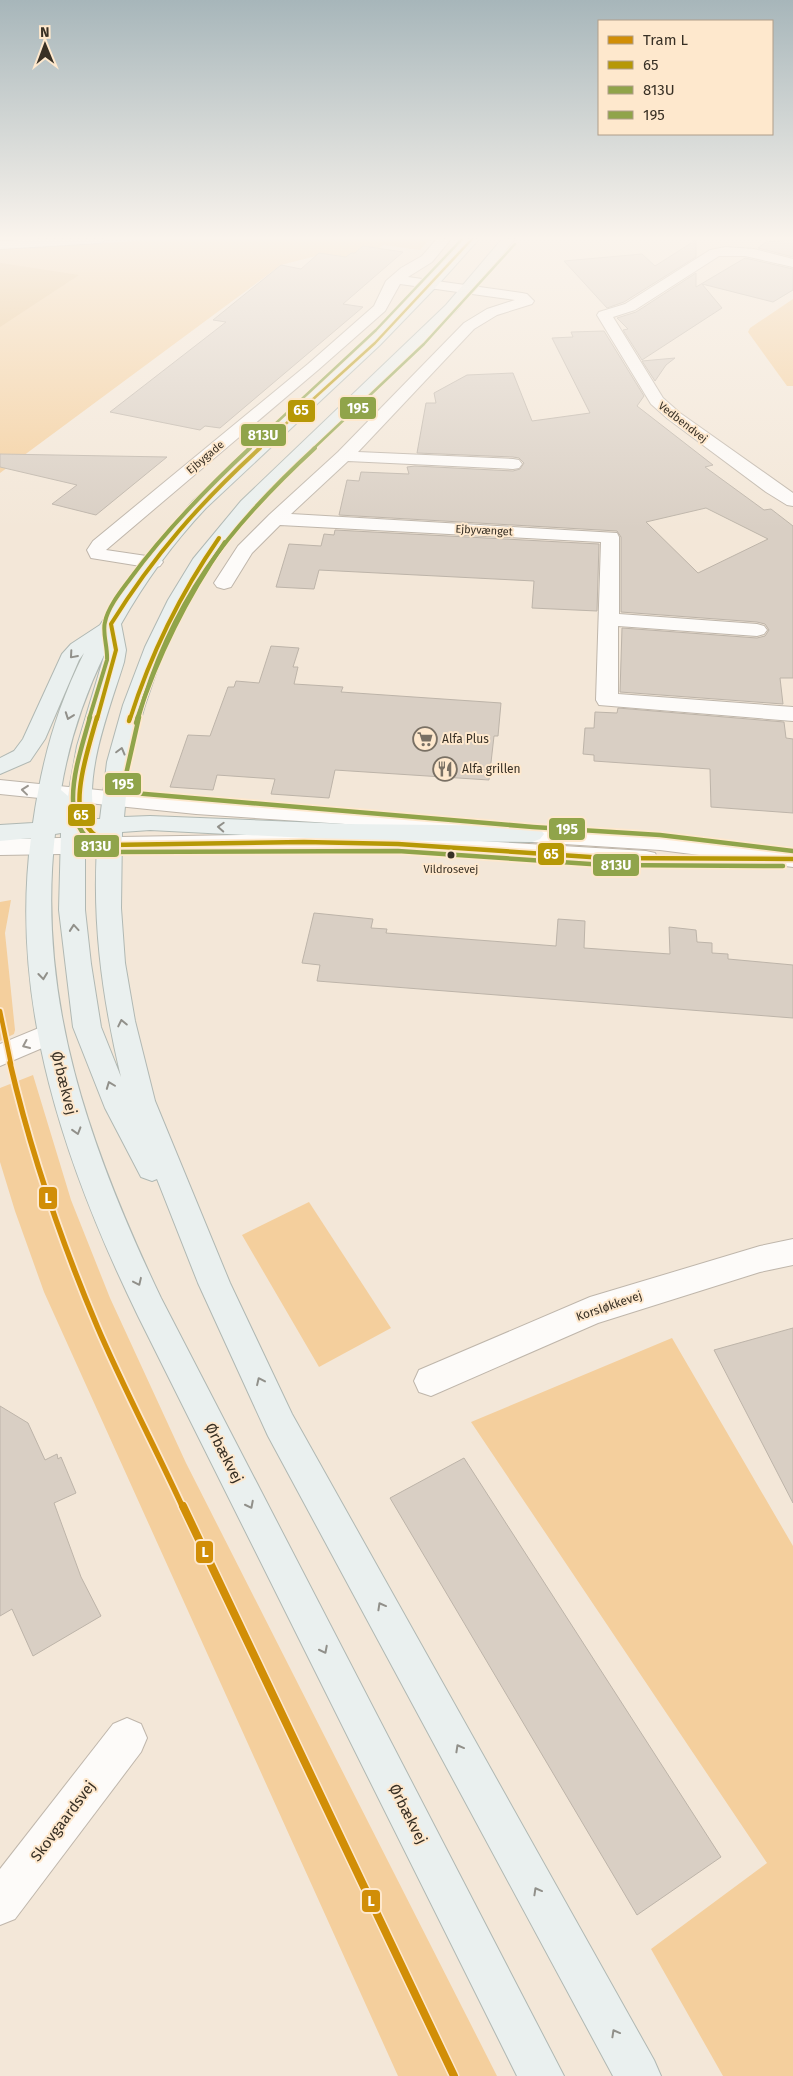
<svg xmlns="http://www.w3.org/2000/svg" width="793" height="2076" font-family="'Fira Sans',sans-serif">
<rect width="100%" height="100%" fill="#f3e7d8"/>
<g fill="#f4cf9d">
<path d="M172,239h258l-10,11 -37,-5 -4,3 -16,-2 -8,7h-4l-5,4 -30,-1 -35,9 -281,208v-224z"/>
<path d="M793,299v87h-6l-39,-54 2,-4z"/>
<path d="M11,900l-6,33 10,97 -1,4 -14,7v-139z"/>
<path d="M33,1075l38,125 39,98 76,165 311,613h-99l-354,-784 -29,-81 -15,-49v-74z"/>
<path d="M309,1202l82,126 -72,39 -77,-132z"/>
<path d="M672,1338l121,208v530h-70l-72,-127 116,-86 -296,-441z"/>
</g>
<path fill="#e9c289" d="M0,263h1l78,12 -79,52z"/>
<g fill="#d9cfc4" stroke="#bdb4a9" fill-rule="evenodd">
<path d="M696,240v17l-72,45 -17,6 -43,-47 78,-7 13,12z"/>
<path d="M793,240v17l-35,-9 8,-6z"/>
<path d="M363,246l40,6 -60,52 20,3 -143,121 -15,-2 -5,4 -90,-18 116,-90 -13,-2 68,-55 20,4 18,-16 27,4 5,-4h4z"/>
<path d="M745,258l48,11v21l-20,12 -71,-18 20,24 -80,52 -19,-30 5,-1 -11,-11 19,-6 60,-39v14z"/>
<path d="M604,331l40,65 -7,10 76,59 -8,2 59,43 7,-1 22,17v152h-13l3,26 -163,-12 2,-64 135,10 8,-2 4,-6 -4,-6 -8,-2 -136,-10v-75l-4,-6 -278,-16 8,-35 12,1 2,-9 48,2 -2,-7 8,-1 98,5 7,-2 4,-6 -5,-5 -6,-1 -96,-4 9,-50h10l-2,-10 33,-18 46,-2 19,48 58,-8 -38,-75 21,-1 -2,-5zM706,508l62,31 -70,34 -52,-51z"/>
<path d="M675,358l-9,7 -11,16 -13,-20z"/>
<path d="M0,454l167,3 -71,58 -44,-11 25,-19 -77,-18z"/>
<path d="M335,530l264,14 -2,67 -65,-3 2,-27 -215,-11 -5,19 -38,-2 13,-43 32,2 3,-12 10,1z"/>
<path d="M271,646l28,2 -6,19h5l-4,17 49,3 -2,5 160,11 -3,33h-4l-5,44 -154,-10 -6,28 -58,-4 4,-15 -58,-4 -4,15 -43,-3 18,-52 22,1 18,-49h6l2,-6 23,2z"/>
<path d="M618,708l166,14 2,16 7,1v74l-82,-6 -1,-38 -116,-8v-6l-11,-1 2,-26h9l1,-16 22,1z"/>
<path d="M314,913l59,6 -2,9 16,1 -1,4 170,13 2,-27 27,2 -1,27 86,6 -1,-27 27,3 1,12 15,1v10l16,1v5l65,6v53l-476,-37 3,-16 -18,-2z"/>
<path d="M793,1328v175l-79,-153z"/>
<path d="M0,1406l28,17 17,37 12,-6 1,5 3,-2 15,36 -22,10 27,74 20,39 -68,40 -21,-47 -12,7z"/>
<path d="M464,1458l257,399 -84,58 -247,-417z"/>
</g>
<g fill="none" stroke-linecap="round" stroke-linejoin="round">
<g stroke="#bfb6ab" stroke-width="2">
<g id="minor">
<path d="M38,239h69l-7,4 -100,6v-8z"/>
<path d="M437,239h14l-19,23 -24,15 114,16 5,1 7,7 -2,3 -35,11 -23,14 -116,123 155,7 6,1 3,4 -3,4 -6,1 -165,-8 -57,53 326,19 2,4v77l138,10 7,2 3,4 -3,4 -7,2 -139,-10v68l175,13v14l-194,-16 -3,-5 5,-158 -321,-17 -28,28 -21,34 -7,2 -7,-2 -3,-4 24,-37 31,-31 69,-63 126,-129 23,-14 28,-9 -115,-16 -15,27 -67,59 -212,180 54,8 3,4 -3,4 -7,2 -62,-10 -4,-8 6,-9 215,-177 66,-58 12,-25 15,-13 21,-12z"/>
<path d="M725,247l29,2 39,10v8l-48,-11h-26l-84,54 -22,7 50,81 17,15 113,80v13l-6,-1 -21,-13 -98,-73 -17,-15 -54,-89 2,-3 26,-8 85,-54z"/>
<path d="M0,780l196,20 149,10 187,16 128,8 133,17v16l-133,-17 -128,-8 -187,-18 -149,-10 -196,-20z"/>
<path d="M304,834l94,2 248,15 9,2 3,6 -3,6 -9,2 -248,-15 -94,-2 -304,5v-16z"/>
<path d="M51,1023l10,3 4,7 -4,7 -61,26v-22z"/>
<path d="M793,1239v26l-33,7 -162,51 -167,73 -12,-4 -5,-11 5,-11 171,-73 170,-51z"/>
<path d="M127,1718l14,6 6,14 -6,14 -126,167 -15,6v-56l113,-145z"/>
</g>
</g>
<g stroke="#b0b8b3" stroke-width="2">
<path id="major" d="M465,239h14l-43,48 -56,58 -174,163c-33,35 -62,75 -85,116l5,26 -2,12c-12,40 -43,117 -28,157h4l7,-57 16,-57 22,-58 23,-47 25,-41 48,-58 205,-196 56,-66h13l-59,72 -203,198 -45,56 -20,35 -23,47 -20,58 -16,57 -5,55 26,-1 196,8 186,2 8,3 4,5 -4,5 -8,3 -186,-2 -196,-10 -28,2 -1,76 4,55 10,58 20,80 75,182 62,131 362,646 7,16h-48l-345,-640 -70,-153 -41,-104 -5,2 -11,-4 -36,-69 -32,-81 -14,-117 2,-77 -6,1c-19,166 36,317 106,464l403,778h-47l-379,-760c-72,-148 -129,-311 -107,-478l-31,3v-16l33,-2c9,-63 23,-113 51,-170l-5,7 -34,79 -15,22 -30,13v-16l14,-7 9,-12 39,-85 9,-10 29,-19 46,-68 47,-56 176,-162zM105,653l-28,93 -9,50 -7,-6c8,-49 23,-93 44,-137zM98,834c-7,83 4,163 23,243l-20,-50 -10,-63 -6,-54v-74l4,2z"/>
</g>
<use href="#minor" fill="#fdfbf9" fill-rule="evenodd"/>
<use href="#major" fill="#eaf0ef" fill-rule="evenodd"/>
<g stroke="#fee8cd" stroke-width="4.5">
<path id="bus-1-far2" d="M258,449l117,-106 97,-104"/>
</g>
<g stroke="#fee8cd" stroke-width="6">
<g id="bus-1-far1">
<path d="M97,719l19,-69 -5,-26c43,-69 89,-121 149,-176"/>
<path d="M130,719c21,-66 50,-125 89,-181"/>
</g>
</g>
<g stroke="#fee8cd" stroke-width="8">
<g id="bus-1">
<path d="M97,717c-7,26 -24,75 -15,101 5,12 15,20 27,27l195,-3 94,2 207,14 188,1"/>
<path d="M129,721l1,-4"/>
</g>
</g>
<g stroke="#fee8cd" stroke-width="4.5">
<path id="bus-2-far2" d="M248,449l128,-119 86,-91"/>
</g>
<g stroke="#fee8cd" stroke-width="6">
<g id="bus-2-far1">
<path d="M89,719l18,-59c1,-12 -5,-28 -2,-38 3,-15 16,-31 25,-43 35,-48 76,-90 120,-131"/>
<path d="M137,719c21,-64 50,-122 88,-177"/>
</g>
</g>
<g stroke="#fee8cd" stroke-width="8">
<g id="bus-2">
<path d="M90,717c-12,45 -39,112 18,135l290,-1 207,14 178,1"/>
<path d="M136,723l2,-6"/>
</g>
</g>
<g stroke="#fee8cd" stroke-width="4.5">
<path id="bus-3-far2" d="M313,449l111,-105 91,-100"/>
</g>
<g stroke="#fee8cd" stroke-width="6">
<path id="bus-3-far1" d="M138,719c33,-118 88,-189 177,-271"/>
</g>
<g stroke="#fee8cd" stroke-width="8">
<path id="bus-3" d="M139,717l-17,75 411,35 127,8 133,16"/>
</g>
<use href="#bus-1-far2" stroke="#b69806" stroke-width="2.5"/>
<use href="#bus-1-far1" stroke="#b69806" stroke-width="4"/>
<use href="#bus-1" stroke="#b69806" stroke-width="4.5"/>
<use href="#bus-2-far2" stroke="#90a44a" stroke-width="2.5"/>
<use href="#bus-2-far1" stroke="#90a44a" stroke-width="4"/>
<use href="#bus-2" stroke="#90a44a" stroke-width="4.5"/>
<use href="#bus-3-far2" stroke="#90a44a" stroke-width="2.5"/>
<use href="#bus-3-far1" stroke="#90a44a" stroke-width="4"/>
<use href="#bus-3" stroke="#90a44a" stroke-width="4.5"/>
<g stroke="#fee8cd" stroke-width="8">
<path id="tram-1-far2" d="M0,1011l11,53"/>
</g>
<g stroke="#fee8cd" stroke-width="9">
<path id="tram-1-far1" d="M10,1063c21,90 51,178 87,263 26,61 58,121 86,182"/>
</g>
<g stroke="#fee8cd" stroke-width="11">
<path id="tram-1" d="M183,1506l271,570"/>
</g>
<use href="#tram-1-far2" stroke="#d18e07" stroke-width="4.5"/>
<use href="#tram-1-far1" stroke="#d18e07" stroke-width="5.5"/>
<use href="#tram-1" stroke="#d18e07" stroke-width="8"/>
</g>
<defs><path id="oneway-chevron" d="M-2-3.5L2.5 0L-2 3.5" fill="none" stroke-width="1.6" stroke-linecap="round" stroke-linejoin="round" transform="scale(1.25)"/></defs>
<g stroke="#91908a">
<use href="#oneway-chevron" transform="translate(73 655) rotate(131)"/>
<use href="#oneway-chevron" transform="translate(69 716) rotate(110)"/>
<use href="#oneway-chevron" transform="translate(121 751) rotate(-75)"/>
<use href="#oneway-chevron" transform="translate(221 827) rotate(-177)"/>
<use href="#oneway-chevron" transform="translate(74 928) rotate(-95)"/>
<use href="#oneway-chevron" transform="translate(43 976) rotate(84)"/>
<use href="#oneway-chevron" transform="translate(122 1023) rotate(-102)"/>
<use href="#oneway-chevron" transform="translate(110 1085) rotate(-111)"/>
<use href="#oneway-chevron" transform="translate(77 1131) rotate(73)"/>
<use href="#oneway-chevron" transform="translate(138 1282) rotate(65)"/>
<use href="#oneway-chevron" transform="translate(260 1381) rotate(-115)"/>
<use href="#oneway-chevron" transform="translate(250 1505) rotate(63)"/>
<use href="#oneway-chevron" transform="translate(381 1606) rotate(-119)"/>
<use href="#oneway-chevron" transform="translate(324 1650) rotate(63)"/>
<use href="#oneway-chevron" transform="translate(459 1748) rotate(-119)"/>
<use href="#oneway-chevron" transform="translate(537 1891) rotate(-119)"/>
<use href="#oneway-chevron" transform="translate(615 2033) rotate(-119)"/>
</g>
<g stroke="#9a968f">
<use href="#oneway-chevron" transform="translate(25 790) rotate(-174)"/>
<use href="#oneway-chevron" transform="translate(26 1045) rotate(156)"/>
</g>
<linearGradient id="sky" x2="0" y2="1"><stop stop-color="#a7b6ba"/><stop offset="0.45" stop-color="#faf4ed"/><stop offset="1" stop-color="#faf4ed" stop-opacity="0"/></linearGradient>
<rect width="793" height="529" fill="url(#sky)"/>
<defs>
<g id="supermarket-ring" transform="scale(1.25)"><circle r="9.5" fill="#fee8cd" stroke="#797064" stroke-width="1.5"/><path d="M-6-5.5h2.5l.6 2H6L4.5 2H-2.5L-4.4-4H-6ZM-1.5 3.2a1.3 1.3 0 1 0 .1 0ZM3 3.2a1.3 1.3 0 1 0 .1 0Z" fill="#797064"/></g>
<g id="restaurant-ring" transform="scale(1.25)"><circle r="9.5" fill="#fee8cd" stroke="#797064" stroke-width="1.5"/><path d="M-5-6h1v4h1v-4h1v4h1v-4h1v5L-1.5 .5V6h-2V.5L-5-1ZM5-6V6H3V1.5H1.5Q1.5-4 5-6Z" fill="#797064"/></g>
</defs>
<g fill-rule="evenodd">
<use href="#supermarket-ring" x="425" y="739"/>
<use href="#restaurant-ring" x="445" y="769"/>
</g>
<circle fill="#383025" stroke="#fee8cd" stroke-width="2" cx="451" cy="855" r="4.5"/>
<g text-anchor="middle" stroke-width="4" stroke-linejoin="round" paint-order="stroke">
<g font-size="11" fill="#383025" stroke="#fee8cd">
<text transform="translate(683 422) rotate(38)" y="4">Vedbendvej</text>
<text transform="translate(205 457) rotate(-40)" y="4">Ejbygade</text>
<text transform="translate(484 530) rotate(3)" y="4">Ejbyvænget</text>
</g>
<g font-size="11" fill="#383025" stroke="#fee8cd">
<text x="451" y="873">Vildrosevej</text>
</g>
<g font-size="12" fill="#383025" stroke="#fee8cd" text-anchor="start">
<text x="442" y="743">Alfa Plus</text>
<text x="462" y="773">Alfa grillen</text>
</g>
<g font-size="12" fill="#383025" stroke="#fee8cd">
<text transform="translate(609 1306) rotate(-19)" y="4">Korsløkkevej</text>
</g>
<g font-size="15" fill="#383025" stroke="#fee8cd">
<text transform="translate(64 1083) rotate(76)" y="5">Ørbækvej</text>
<text transform="translate(224 1453) rotate(63)" y="5">Ørbækvej</text>
<text transform="translate(408 1814) rotate(63)" y="5">Ørbækvej</text>
<text transform="translate(63 1821) rotate(-53)" y="5">Skovgaardsvej</text>
</g>
</g>
<g stroke="#fee8cd" stroke-width="2">
<rect x="339" y="396" width="38" height="24" rx="5" fill="#90a44a"/>
<rect x="287" y="399" width="29" height="24" rx="5" fill="#b69806"/>
<rect x="240" y="423" width="47" height="24" rx="5" fill="#90a44a"/>
<rect x="104" y="772" width="38" height="24" rx="5" fill="#90a44a"/>
<rect x="67" y="803" width="29" height="24" rx="5" fill="#b69806"/>
<rect x="548" y="817" width="38" height="24" rx="5" fill="#90a44a"/>
<rect x="73" y="834" width="47" height="24" rx="5" fill="#90a44a"/>
<rect x="537" y="842" width="28" height="24" rx="5" fill="#b69806"/>
<rect x="592" y="853" width="48" height="24" rx="5" fill="#90a44a"/>
<rect x="38" y="1186" width="20" height="24" rx="5" fill="#d18e07"/>
<rect x="195" y="1540" width="19" height="24" rx="5" fill="#d18e07"/>
<rect x="361" y="1889" width="20" height="24" rx="5" fill="#d18e07"/>
</g>
<g font-size="14" text-anchor="middle" font-weight="bold" fill="#fff">
<text x="358" y="413">195</text>
<text x="301" y="415">65</text>
<text x="263" y="440">813U</text>
<text x="123" y="789">195</text>
<text x="81" y="820">65</text>
<text x="567" y="834">195</text>
<text x="96" y="851">813U</text>
<text x="551" y="859">65</text>
<text x="616" y="870">813U</text>
<text x="48" y="1203">L</text>
<text x="205" y="1557">L</text>
<text x="371" y="1906">L</text>
</g>
<rect x="598" y="20" width="175" height="115" fill="#fee8cd" stroke="#af9e8a"/>
<rect x="608" y="36" width="25" height="8" fill="#d18e07" stroke="#af9e8a"/>
<text x="643" y="45" font-size="15" fill="#383025">Tram L</text>
<rect x="608" y="61" width="25" height="8" fill="#b69806" stroke="#af9e8a"/>
<text x="643" y="70" font-size="15" fill="#383025">65</text>
<rect x="608" y="86" width="25" height="8" fill="#90a44a" stroke="#af9e8a"/>
<text x="643" y="95" font-size="15" fill="#383025">813U</text>
<rect x="608" y="111" width="25" height="8" fill="#90a44a" stroke="#af9e8a"/>
<text x="643" y="120" font-size="15" fill="#383025">195</text>
<g transform="translate(45 45) rotate(359)" stroke="#fee8cd" stroke-width="4" paint-order="stroke">
<path d="M0-4L9 19L0 12L-9 19Z" fill="#383025"/>
<text y="-8" font-size="14" font-weight="bold" text-anchor="middle" fill="#383025">N</text>
</g>
</svg>
